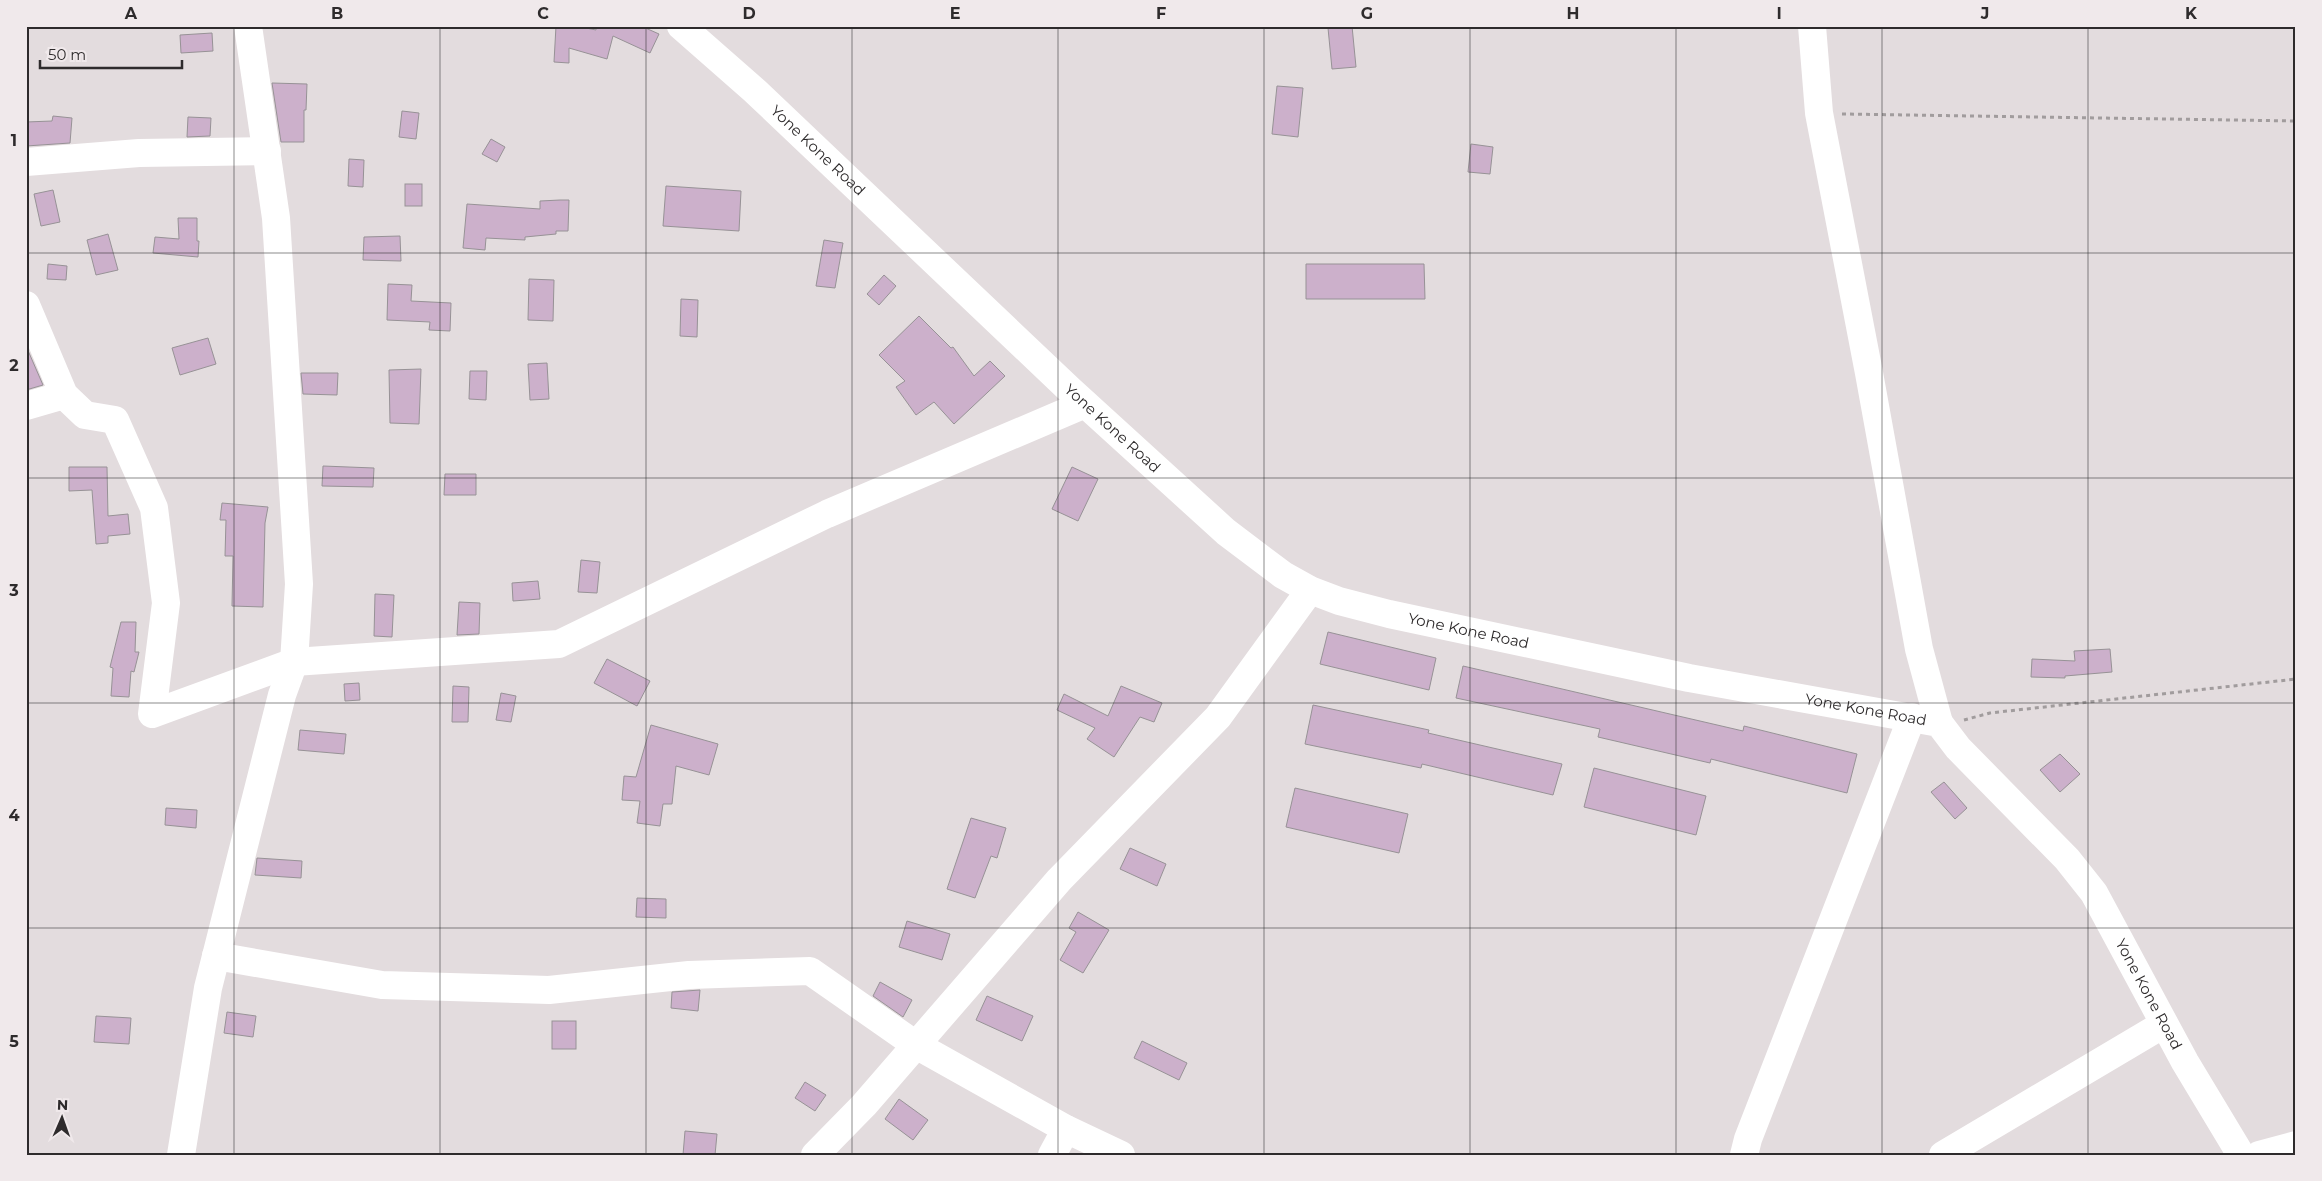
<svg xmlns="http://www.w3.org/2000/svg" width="2322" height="1181" font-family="Montserrat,sans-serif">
<rect width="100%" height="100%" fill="#e3dcde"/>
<g fill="#ccb0cb" stroke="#979296">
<path d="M556,26h20l20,4v-2l-5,-2h50l18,8 -9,19 -37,-17 -6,23 -38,-11v15l-15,-1z"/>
<path d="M1352,26l4,41 -24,2 -4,-41z"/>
<path d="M212,33l1,18 -32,2 -1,-18z"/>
<path d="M272,83l35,1 -1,26h-2v32h-23z"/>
<path d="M1277,86l26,2 -5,49 -26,-3z"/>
<path d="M402,111l17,2 -3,26 -17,-2z"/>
<path d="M53,116l19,2 -2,25 -44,3v-24l26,-1z"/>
<path d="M188,117l23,1 -1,18 -23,1z"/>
<path d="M491,139l14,8 -8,15 -15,-8z"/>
<path d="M1471,144l22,3 -3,27 -22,-2z"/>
<path d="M349,159l15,1 -1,27 -15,-1z"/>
<rect x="405" y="184" width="17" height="22"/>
<path d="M666,186l75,5 -2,40 -76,-5z"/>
<path d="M53,190l7,32 -19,4 -7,-32z"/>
<path d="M560,200h9l-1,31h-12v3l-31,3v3l-39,-2 -1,12 -22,-2 4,-44 73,5v-8z"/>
<path d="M178,218h19v23h2l-1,16 -45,-4 2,-16 24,2z"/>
<path d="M108,234l10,36 -22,5 -9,-35z"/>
<path d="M400,236l1,25 -38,-1 1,-23z"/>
<path d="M824,240l19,3 -8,45 -19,-2z"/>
<path d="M48,264l19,2 -1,14 -19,-1z"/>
<path d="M1306,264h118l1,35h-119z"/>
<path d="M884,275l12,11 -17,19 -12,-11z"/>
<path d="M529,279l25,1 -1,41 -25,-1z"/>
<path d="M388,284l24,1 -1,16 40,2 -1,28 -21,-1 1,-8 -43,-2z"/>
<path d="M681,299l17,1 -1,37 -17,-1z"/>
<path d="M919,316l32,32 2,-1 21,29 16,-15 15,15 -51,48 -20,-22 -18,13 -20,-28 9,-6 -26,-26z"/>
<path d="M208,338l8,26 -36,11 -8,-27z"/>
<path d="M26,346l17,39 -17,5z"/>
<path d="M547,363l2,36 -19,1 -2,-36z"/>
<path d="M421,369l-2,55 -29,-1 -1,-53z"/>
<path d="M470,371h17l-1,29 -17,-1z"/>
<path d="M301,373h37l-1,22 -34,-1z"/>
<path d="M323,466l51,2 -1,19 -51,-1z"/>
<path d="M69,467h38l1,49 20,-2 2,20 -22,2v7l-12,1 -4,-54 -23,1z"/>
<path d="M1072,467l26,12 -20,42 -26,-12z"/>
<path d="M445,474h31v21h-32z"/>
<path d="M222,503l46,4 -3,16 -2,84 -31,-1 1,-50h-8l1,-36h-6z"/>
<path d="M581,560l19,2 -3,31 -19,-1z"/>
<path d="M538,581l2,18 -27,2 -1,-18z"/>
<path d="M375,594l19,1 -2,42 -18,-1z"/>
<path d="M459,602l21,1 -1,31 -22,1z"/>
<path d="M121,622h15l-1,30h4l-5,20 -3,-1 -2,26 -18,-1 2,-28 -3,-1z"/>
<path d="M1328,632l108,26 -7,32 -109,-26z"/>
<path d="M2110,649l2,23 -47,4v2l-34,-1 1,-18 43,2 -1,-10z"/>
<path d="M607,659l43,22 -13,25 -43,-23z"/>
<path d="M1463,666l280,65 1,-5 113,28 -10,39 -136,-34 -1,4 -112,-26 2,-8 -144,-31z"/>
<path d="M359,683l1,17 -15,1 -1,-17z"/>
<path d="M453,686l16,1 -1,35h-16z"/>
<path d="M1121,686l41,17 -8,19 -14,-5 -26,40 -27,-18 8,-11 -38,-18 7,-16 44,22z"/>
<path d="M501,693l15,3 -5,26 -15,-2z"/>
<path d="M1313,705l116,25 -1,3 134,31 -9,31 -131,-31 -1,4 -116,-24z"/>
<path d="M651,725l67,19 -9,31 -33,-9 -4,38h-9l-3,22 -23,-3 3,-22 -18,-1 2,-24 12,1z"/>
<path d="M300,730l46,4 -2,20 -46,-4z"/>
<path d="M2060,754l20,20 -20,18 -20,-22z"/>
<path d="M1594,768l112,28 -10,39 -112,-28z"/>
<path d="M1944,782l23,26 -12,11 -24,-27z"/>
<path d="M1295,788l113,26 -9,39 -113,-26z"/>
<path d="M166,808l31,2 -1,18 -31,-3z"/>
<path d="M971,818l35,10 -9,30 -6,-2 -16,42 -28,-9z"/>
<path d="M1130,848l36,16 -9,22 -37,-17z"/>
<path d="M257,858l45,3 -1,17 -46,-3z"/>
<path d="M637,898l29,1v19l-30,-1z"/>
<path d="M1078,912l31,18 -26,43 -23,-13 16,-28 -7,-4z"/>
<path d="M907,921l43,13 -8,26 -43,-13z"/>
<path d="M880,982l32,18 -9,17 -30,-21z"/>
<path d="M700,990l-2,21 -27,-3 1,-16z"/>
<path d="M987,996l46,20 -11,25 -46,-21z"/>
<path d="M227,1012l29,4 -3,21 -29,-4z"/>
<path d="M96,1016l35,2 -2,26 -35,-2z"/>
<rect x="552" y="1021" width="24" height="28"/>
<path d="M1142,1041l45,22 -8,17 -45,-22z"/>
<path d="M805,1082l21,13 -11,16 -20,-13z"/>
<path d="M899,1099l29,21 -15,20 -28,-21z"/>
<path d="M685,1131l32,3 -2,21h-32z"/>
</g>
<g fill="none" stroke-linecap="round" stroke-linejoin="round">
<g stroke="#a19c9d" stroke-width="3" stroke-dasharray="4 4" stroke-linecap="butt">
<path d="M1842,114l454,7"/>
<path d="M1964,720l26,-7 306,-34"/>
</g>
<g stroke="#fff" stroke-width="28">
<path id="s1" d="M681,26l74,65 315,299 156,142 57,43 27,15 29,11 50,13 300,64 250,45 19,25 109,111 27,34 91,169 56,93"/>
<path d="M1812,26l7,87 50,260 50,276 20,74"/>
<path d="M26,162l113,-9 128,-2"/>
<path d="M26,305l38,90 21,20 30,5 39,88 12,95 -14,111 142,-52 265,-18 268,-130 258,-110"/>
<path d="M26,406l38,-11"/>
<path d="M216,956l166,29 167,5 140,-15 121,-4 106,74 150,84 55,26"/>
<path d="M181,1155l27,-167 74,-293 12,-33 5,-78 -23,-366 -28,-192"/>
<path d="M815,1155l49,-50 195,-225 159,-163 92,-127"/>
<path d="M1052,1155l14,-26"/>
<path d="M1744,1155l4,-16 164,-422"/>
<path d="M1943,1155l221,-131"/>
<path d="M2259,1155l37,-10"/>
</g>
</g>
<path fill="none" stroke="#2e2b2c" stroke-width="1" stroke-opacity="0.55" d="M234,26v1129M440,26v1129M646,26v1129M852,26v1129M1058,26v1129M1264,26v1129M1470,26v1129M1676,26v1129M1882,26v1129M2088,26v1129M26,253h2270M26,478h2270M26,703h2270M26,928h2270"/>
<g text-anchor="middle" stroke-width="5" stroke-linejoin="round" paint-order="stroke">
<g font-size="15" fill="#2e2b2c" stroke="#f0e9eb">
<text dy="5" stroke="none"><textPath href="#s1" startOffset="185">Yone Kone Road</textPath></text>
<text dy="5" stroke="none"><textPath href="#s1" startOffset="590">Yone Kone Road</textPath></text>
<text dy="5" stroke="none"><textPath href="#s1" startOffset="1010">Yone Kone Road</textPath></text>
<text dy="5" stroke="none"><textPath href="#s1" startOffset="1415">Yone Kone Road</textPath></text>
<text dy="5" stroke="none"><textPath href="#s1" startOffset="1835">Yone Kone Road</textPath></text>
</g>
</g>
<rect width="2322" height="1181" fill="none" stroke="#f0e9eb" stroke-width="55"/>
<g transform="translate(62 1118) rotate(2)" stroke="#f0e9eb" stroke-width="4" paint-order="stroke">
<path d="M0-4L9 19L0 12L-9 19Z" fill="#2e2b2c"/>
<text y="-8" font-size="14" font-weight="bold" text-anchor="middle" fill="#2e2b2c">N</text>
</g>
<path d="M40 60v8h142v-8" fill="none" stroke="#2e2b2c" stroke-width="2.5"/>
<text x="48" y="60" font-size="15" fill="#2e2b2c" stroke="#f0e9eb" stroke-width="4" paint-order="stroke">50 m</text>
<rect x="28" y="28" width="2266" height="1126" fill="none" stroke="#2e2b2c" stroke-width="2"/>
<g font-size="16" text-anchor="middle" font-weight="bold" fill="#2e2b2c">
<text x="131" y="19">A</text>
<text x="337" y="19">B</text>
<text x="543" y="19">C</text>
<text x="749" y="19">D</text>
<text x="955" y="19">E</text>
<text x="1161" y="19">F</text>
<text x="1367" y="19">G</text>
<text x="1573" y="19">H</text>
<text x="1779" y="19">I</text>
<text x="1985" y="19">J</text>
<text x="2191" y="19">K</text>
<text x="14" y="146">1</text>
<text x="14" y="371">2</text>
<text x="14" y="596">3</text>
<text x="14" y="821">4</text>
<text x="14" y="1047">5</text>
</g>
</svg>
